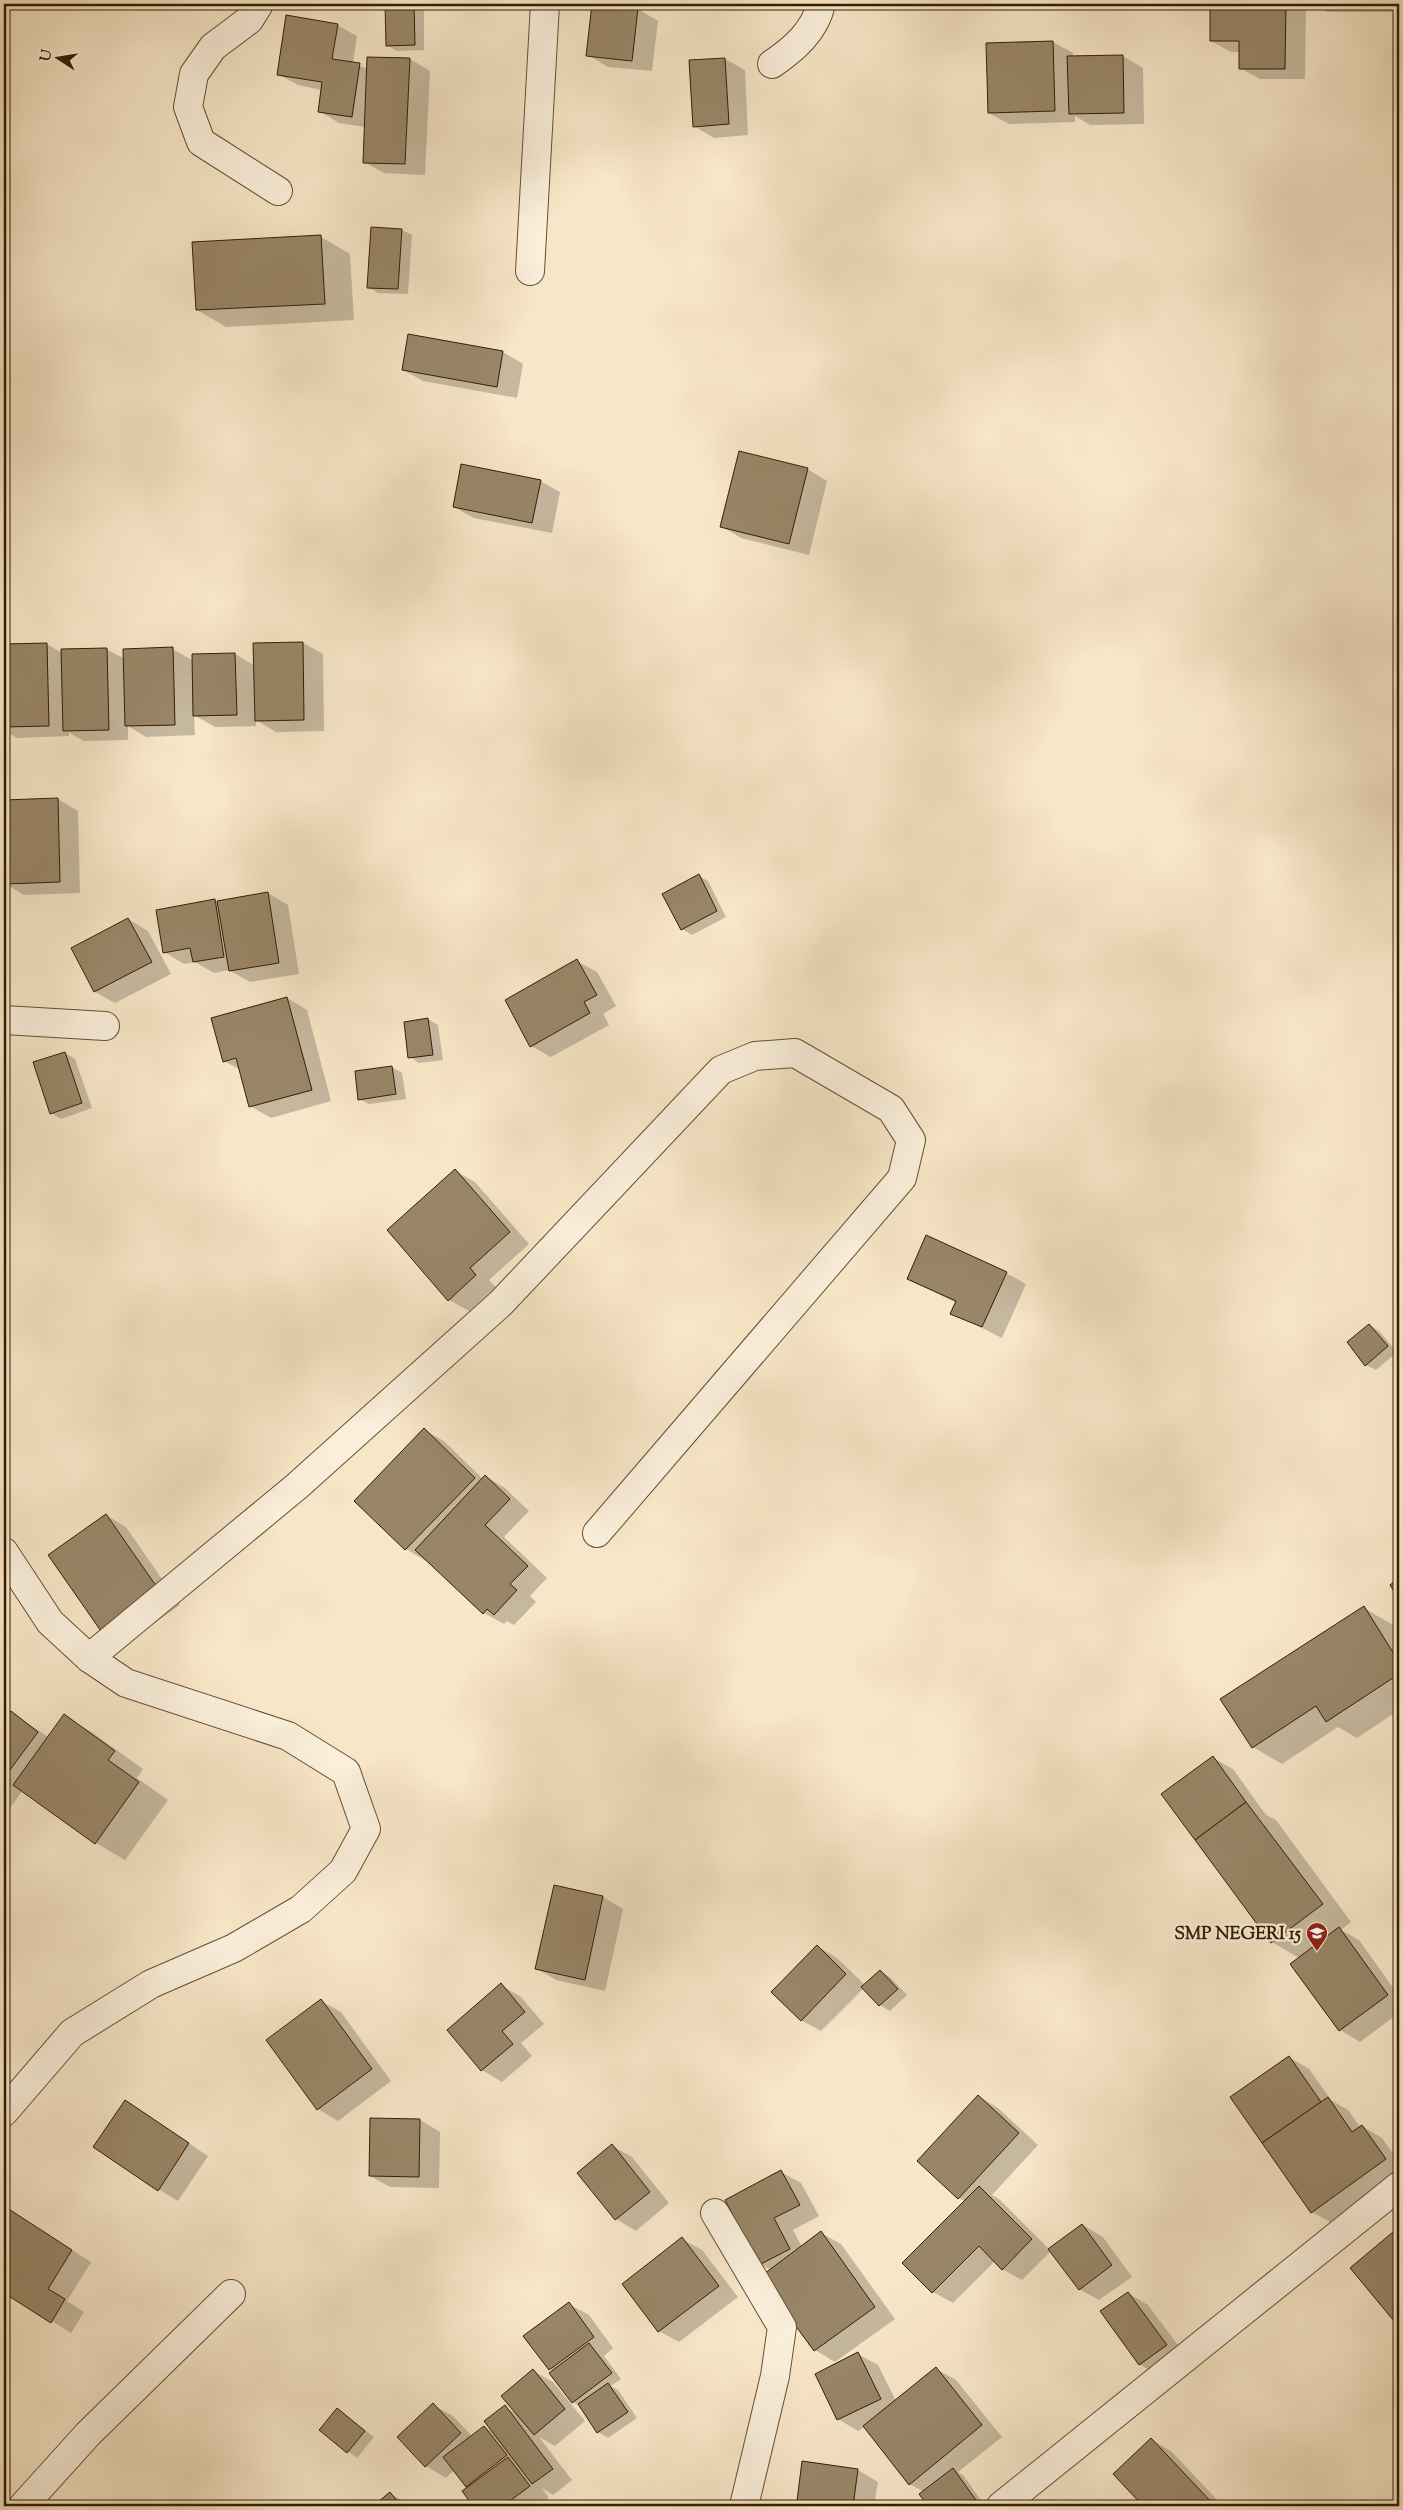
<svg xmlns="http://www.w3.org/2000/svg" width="1403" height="2510" font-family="'Sorts Mill Goudy',serif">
<rect width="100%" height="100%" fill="#f7e6c7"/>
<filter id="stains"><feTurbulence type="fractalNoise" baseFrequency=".004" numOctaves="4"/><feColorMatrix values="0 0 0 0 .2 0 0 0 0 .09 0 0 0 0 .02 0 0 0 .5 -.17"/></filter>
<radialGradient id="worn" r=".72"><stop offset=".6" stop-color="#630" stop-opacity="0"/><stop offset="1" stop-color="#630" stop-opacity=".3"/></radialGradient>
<g fill="#0003">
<path d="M387,4h29l8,4v42l-27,1 -10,-6z"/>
<path d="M436,4h44v5z"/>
<path d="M1212,4h94l-1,75h-45l-20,-11v-16h-9l-20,-11z"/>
<path d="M1313,4h86v8h-72z"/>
<path d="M638,9l20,12 -6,50 -44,-4 -20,-12z"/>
<path d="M337,25l20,11 -4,27 15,6 42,-10 20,12 -5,104 -41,-2 -20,-11 1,-35 -26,-4 -20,-12 3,-21 -24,-5 -20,-11z"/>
<path d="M1053,42l20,11v4l50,-1 20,12 1,56 -54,1 -15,-9v6l-66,2 -20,-11z"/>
<path d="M725,59l20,11 3,65 -34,3 -20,-12z"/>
<path d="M372,228l30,2 10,5 -4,59 -30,-1 -10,-6z"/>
<path d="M321,237l29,17 4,66 -128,7 -29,-17z"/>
<path d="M409,336l94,16 20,12 -6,34 -94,-17 -20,-11z"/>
<path d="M807,469l20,12 -18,74 -68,-17 -20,-12z"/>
<path d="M540,481l20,11 -8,41 -78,-15 -20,-11z"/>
<path d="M303,643l20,11 1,77 -48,1 -20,-12v6l-41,1 -21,-12 1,20 -49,2 -18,-11v14l-44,1 -15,-8v3l-52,2 -13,-8v-85l43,-1 15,9 44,-4 19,10 47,-10 22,12 -1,-5 42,-2 20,12z"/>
<path d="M58,799l20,12 2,82 -56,2 -20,-12v-82z"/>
<path d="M699,876l9,5 18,36 -34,18 -10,-6z"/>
<path d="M268,893l20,12 11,69 -49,8 -21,-12 -15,3 -19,-11 -11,2 -20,-12 50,-51 5,2z"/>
<path d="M128,919l20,12 23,43 -56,29 -20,-11 -22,-43z"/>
<path d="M577,961l20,11 19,34 -13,8 6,11 -58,32 -20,-11z"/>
<path d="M287,998l20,12 24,91 -60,17 -21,-12 -9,-36 -17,-9z"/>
<path d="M428,1019l10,6 5,35 -24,3 -9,-6z"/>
<path d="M65,1053l10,6 17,49 -31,11 -10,-6z"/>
<path d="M392,1067l10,6 4,26 -37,5 -10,-5z"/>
<path d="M455,1171l20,11 54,62 -40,36 7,7 -27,24 -20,-11z"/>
<path d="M1006,1273l20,11 -24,54 -50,-25 4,-10 -48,-24z"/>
<path d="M1369,1325l10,6 18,21 -21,18 -10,-5z"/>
<path d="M424,1430l20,11 39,38 2,-3 20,12 24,23 -25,26 43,41 -17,18 6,6 -22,23 -7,-4 -3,3 -20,-11 -57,-54 -1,2 -20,-12z"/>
<path d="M106,1515l20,12 54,78 -56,39z"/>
<path d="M1364,1608l29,17 6,9v76l-42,28 -19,-11 -56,37 -29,-17z"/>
<path d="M11,1712l37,25 16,-21 29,17 50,36 -6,9 31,22 -43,60 -29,-17 -73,-53 -13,18 -6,-4v-82z"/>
<path d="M1213,1758l20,11 33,46 10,5 75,102 -10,8 18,10 40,56v17l-39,29 -20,-12 -41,-72 -27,-16 -109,-148z"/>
<path d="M555,1886l48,11 20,12 -18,82 -49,-11 -20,-12z"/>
<path d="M817,1946l20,12 28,27 15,-14 10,6 17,18 -17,16 -10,-6 -16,-17 -43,43 -20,-11z"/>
<path d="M501,1985l20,12 23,27 -23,19 11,13 -30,26 -20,-12 -34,-40z"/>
<path d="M321,2001l20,11 50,69 -53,40 -20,-12 -50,-68z"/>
<path d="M1289,2057l20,12 22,31 17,10 12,17 2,-1 20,12 17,24v13l-67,48 -20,-11z"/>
<path d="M978,2096l20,12 40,37 -46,50 7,4 51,51 33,-25 20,12 29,40 -33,23 -20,-11 -28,-38 -29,29 -20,-11 -7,-8 -42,42 -20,-11 33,-90 -7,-4z"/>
<path d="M125,2101l83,55 -30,45 -20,-12z"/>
<path d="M420,2120l20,12 -1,56 -49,-1 -20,-11z"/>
<path d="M612,2146l20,11 37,46 -33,28 -20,-12z"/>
<path d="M781,2172l20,11 18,33 -26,14 9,17 19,-14 20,11 54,75 -60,43 -20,-12 -53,-73 9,-7 -11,-6z"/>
<path d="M4,2207l87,55 -24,39 17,11 -13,21 -67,-42z"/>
<path d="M1393,2234l6,3v88l-47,-57z"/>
<path d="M682,2239l20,11 36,47 -59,45 -20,-11z"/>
<path d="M1128,2293l20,12 38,51 -27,20 -20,-12z"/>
<path d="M569,2304l20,11 24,33 -9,8 17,23 -10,7 7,4 19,28 -29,20 -10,-6 -17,-25 -8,-5 -20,-31 -28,-35z"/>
<path d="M858,2354l20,11 18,36 40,-32 20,11 46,57 -44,35 5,3 22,31h-56l-8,-12 3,-2 -14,-8 -45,-57 -7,4 -20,-12z"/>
<path d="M533,2371l20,11 32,39 -30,25 -16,-9 33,43 -19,15 -11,-7 7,10 -12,8h-62l-11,-14 5,-4 -15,-18 -8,8 -20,-12 -27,-29 34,-32 20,11 19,20 12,-9 11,6 10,-26 12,7z"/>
<path d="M338,2409l36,28 -17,21 -36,-28z"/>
<path d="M1151,2440l20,11 52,55h-78l-31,-32z"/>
<path d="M858,2470l20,12 -4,24h-65l-11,-6z"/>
<path d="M391,2494l9,5 6,7h-31z"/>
</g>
<g fill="#998668" stroke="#331e01">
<path d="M385,4h29l1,41 -29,1z"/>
<path d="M592,4l46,4 -6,53 -46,-5z"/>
<path d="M1210,4h76l-1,65h-46v-28h-29z"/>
<path d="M286,15l52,9 -6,35 28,4 -8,54 -34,-5 4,-30 -45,-7z"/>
<path d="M1053,41l2,70 -67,2 -2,-70z"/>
<path d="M1123,55l1,58 -55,1 -2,-58z"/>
<path d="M367,57l43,1 -5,106 -42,-1z"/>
<path d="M725,58l4,66 -36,3 -4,-67z"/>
<path d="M371,227l31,2 -4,60 -31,-1z"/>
<path d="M321,235l4,69 -129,6 -4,-68z"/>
<path d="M408,334l95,17 -6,36 -95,-17z"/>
<path d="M739,451l69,17 -19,76 -69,-17z"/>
<path d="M461,464l80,16 -9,43 -79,-16z"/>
<path d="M303,642l1,78 -49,1 -2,-78z"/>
<path d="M47,643l2,83 -45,1v-83z"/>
<path d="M173,647l2,78 -50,1 -2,-77z"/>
<path d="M107,648l2,82 -46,1 -2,-82z"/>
<path d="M235,653l2,62 -44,1 -1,-62z"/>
<path d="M58,798l2,84 -56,2v-84z"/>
<path d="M699,874l18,37 -36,19 -19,-36z"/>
<path d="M268,892l11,71 -50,8 -12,-70z"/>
<path d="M215,899l9,58 -31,5 -3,-14 -27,5 -7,-43z"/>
<path d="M128,918l24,44 -58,30 -23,-44z"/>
<path d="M577,959l20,36 -13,7 6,11 -60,34 -25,-47z"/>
<path d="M287,997l25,93 -63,17 -13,-49 -13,4 -12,-44z"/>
<path d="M428,1018l5,37 -25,3 -4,-36z"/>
<path d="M65,1052l17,51 -32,11 -17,-52z"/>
<path d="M392,1066l4,28 -38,6 -3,-29z"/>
<path d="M455,1169l55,63 -40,36 6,7 -28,26 -61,-71z"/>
<path d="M926,1235l81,37 -25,55 -32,-13 6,-13 -49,-22z"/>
<path d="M1369,1324l19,22 -23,20 -18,-24z"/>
<path d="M424,1428l51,50 -70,72 -51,-49z"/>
<path d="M485,1475l25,24 -25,26 43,41 -18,18 7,6 -23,25 -7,-6 -4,5 -68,-64z"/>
<path d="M106,1514l55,79 -58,41 -55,-79z"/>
<path d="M1399,1578v21l-9,-14z"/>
<path d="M1364,1606l35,56v12l-73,48 -10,-16 -64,42 -32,-49z"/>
<path d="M11,1711l27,21 -34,46v-58z"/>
<path d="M64,1714l51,37 -7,9 31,22 -44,62 -82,-59z"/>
<path d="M1213,1756l33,46 -51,38 -34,-46z"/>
<path d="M1246,1802l77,102 -52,39 -76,-103z"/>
<path d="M554,1885l49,11 -18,84 -50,-11z"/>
<path d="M1339,1927l49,68 -49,36 -49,-67z"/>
<path d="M817,1945l29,29 -45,47 -30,-29z"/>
<path d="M880,1970l18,19 -19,17 -18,-19z"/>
<path d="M501,1983l24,29 -23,19 11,13 -32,27 -34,-41z"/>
<path d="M321,1999l51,70 -55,41 -51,-70z"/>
<path d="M1289,2056l32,46 -59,41 -32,-46z"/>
<path d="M978,2095l41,38 -61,66 -41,-38z"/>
<path d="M1328,2097l24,35 10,-7 24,34 -75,54 -49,-70z"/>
<path d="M125,2100l64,43 -31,48 -65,-44z"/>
<path d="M370,2118l50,1 -1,58 -50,-1z"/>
<path d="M612,2144l38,48 -35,28 -38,-47z"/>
<path d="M781,2170l19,35 -26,13 16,31 -31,16 -34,-65z"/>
<path d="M979,2186l53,53 -30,31 -23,-24 -47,47 -30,-30z"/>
<path d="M4,2206l68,44 -24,39 17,10 -14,24 -47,-30z"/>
<path d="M1082,2224l30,41 -33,25 -31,-41z"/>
<path d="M821,2231l54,76 -61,44 -54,-74z"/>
<path d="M1393,2232l6,8v87l-49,-59z"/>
<path d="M682,2237l37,49 -61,46 -36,-48z"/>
<path d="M1128,2292l39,53 -28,20 -39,-54z"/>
<path d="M569,2302l25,35 -45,33 -26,-34z"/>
<path d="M589,2343l23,30 -40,30 -23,-30z"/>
<path d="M858,2352l23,47 -44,21 -22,-46z"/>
<path d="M936,2367l46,58 -73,60 -46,-59z"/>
<path d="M533,2369l32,40 -31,26 -33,-39z"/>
<path d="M608,2383l20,29 -31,21 -19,-29z"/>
<path d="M433,2403l28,30 -36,34 -28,-30z"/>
<path d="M505,2405l48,64 -21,15 -48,-63z"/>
<path d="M337,2408l28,23 -18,22 -28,-23z"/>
<path d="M484,2426l23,29 -41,32 -23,-30z"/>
<path d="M1151,2438l64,68h-72l-30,-32z"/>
<path d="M508,2457l22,29 -27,20h-30l-11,-15z"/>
<path d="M802,2461l56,8 -5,37 -56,-5z"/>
<path d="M953,2468l25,35 -5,3h-45l-9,-12z"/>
<path d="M390,2492l11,14h-28z"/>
</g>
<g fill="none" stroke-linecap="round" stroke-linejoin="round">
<g stroke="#645032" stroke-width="30">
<g id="minor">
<path d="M259,4l-10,16 -36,27 -19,27 -6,33 13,35 77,49"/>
<path d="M772,64c22,-15 43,-33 49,-60"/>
<path d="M530,271l15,-267"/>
<path d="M4,1020l101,6"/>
<path d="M4,1552l46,70 39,36 37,25 162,53 58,36 20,57 -23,42 -42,38 -67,39 -83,36 -79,49 -68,79"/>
<path d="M89,1658l207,-171 205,-184 220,-233 34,-14 40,-3 96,56 20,31 -9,38 -305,355"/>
<path d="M715,2213l67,114 -7,49 -31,130"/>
<path d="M23,2506l65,-72 143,-140"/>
<path d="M1001,2506l398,-320"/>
</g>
</g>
<use href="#minor" stroke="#faefdb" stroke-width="28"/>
</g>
<defs>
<g id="school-pin" transform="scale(1.125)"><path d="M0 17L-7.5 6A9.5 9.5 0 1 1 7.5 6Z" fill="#8f2418" stroke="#faefdb"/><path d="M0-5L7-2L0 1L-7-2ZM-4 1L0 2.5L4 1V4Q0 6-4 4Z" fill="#fff"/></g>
</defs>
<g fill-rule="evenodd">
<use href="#school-pin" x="1317" y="1933"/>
</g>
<g text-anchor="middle" stroke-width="4.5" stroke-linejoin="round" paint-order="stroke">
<g font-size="18" font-weight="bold" fill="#331e01" stroke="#faefdb" text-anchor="end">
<text x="1301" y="1939">SMP NEGERI 15</text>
</g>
</g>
<rect width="1403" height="2510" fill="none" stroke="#f7e6c7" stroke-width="20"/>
<rect x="5" y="5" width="1393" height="2500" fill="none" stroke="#331e01" stroke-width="2.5"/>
<rect x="10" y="10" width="1383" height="2490" fill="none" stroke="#331e01"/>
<g transform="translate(58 58) rotate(282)" stroke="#faefdb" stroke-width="4" paint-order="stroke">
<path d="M0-4L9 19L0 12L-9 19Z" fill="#331e01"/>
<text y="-8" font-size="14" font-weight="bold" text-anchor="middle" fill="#331e01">U</text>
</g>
<rect width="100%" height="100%" filter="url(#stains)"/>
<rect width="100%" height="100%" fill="url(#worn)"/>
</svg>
